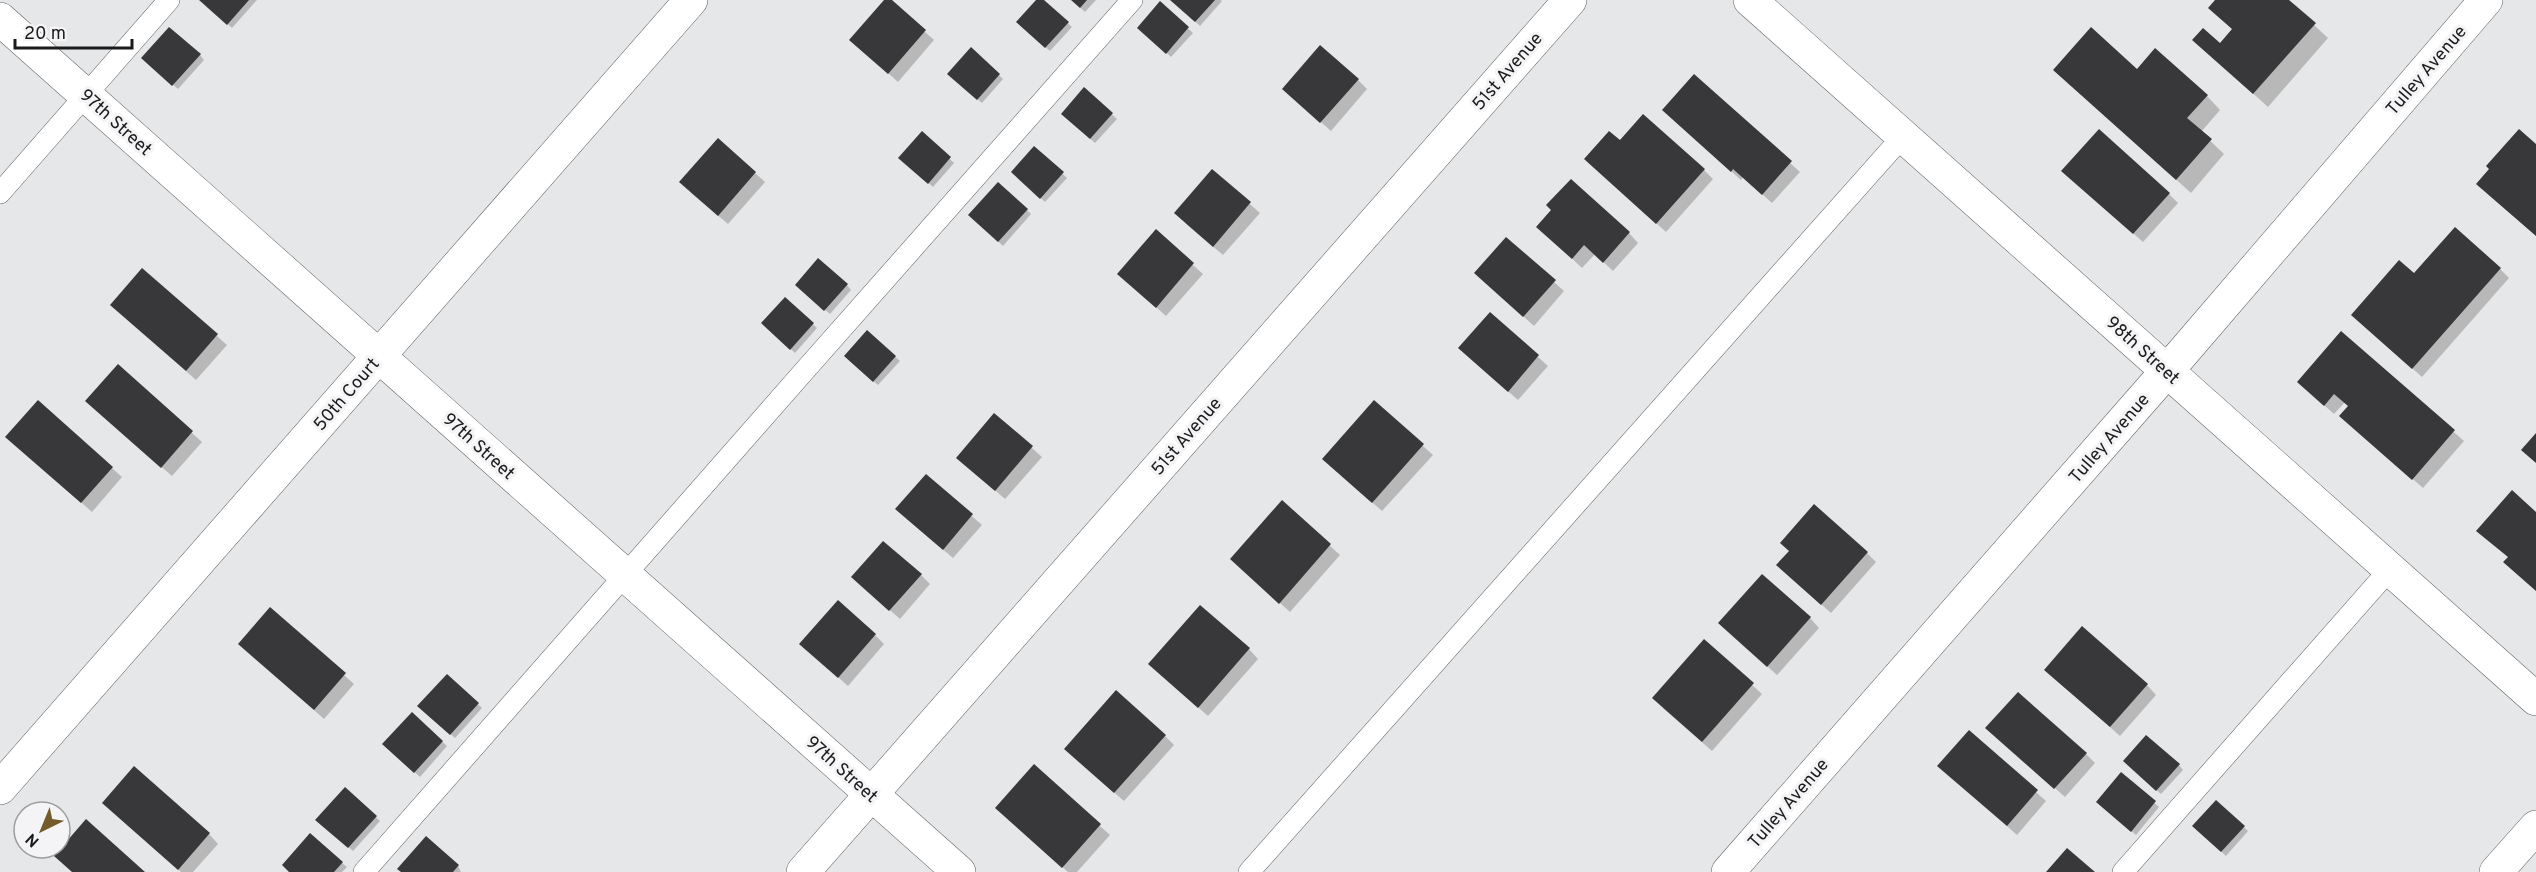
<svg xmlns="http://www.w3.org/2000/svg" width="2536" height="872" font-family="Overpass,sans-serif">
<rect width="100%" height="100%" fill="#e6e7e8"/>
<g fill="#0003">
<path d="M201,0h56l-25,28z"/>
<path d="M886,0h3l45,40 -36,42 -37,-33z"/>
<path d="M1038,0h4l30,27 -22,24 -28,-24z"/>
<path d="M1072,0h24l-11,12z"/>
<path d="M1172,0h48l2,1 -22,25z"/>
<path d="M2217,0h70l41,38 -60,69 -74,-67 26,5 14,-15z"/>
<path d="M1160,3l33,30 -22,24 -32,-30z"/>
<path d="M971,50l32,29 -21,24 -28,-25z"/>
<path d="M200,55l4,5 -26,29 -31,-26z"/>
<path d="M2055,70l82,1 70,25 13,14 -19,22 23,22 -33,39z"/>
<path d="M1695,76l105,96 -28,31 -29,-26 -2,3 -67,-60z"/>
<path d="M1358,80l9,9 -36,42 -37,-33z"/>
<path d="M1084,89l33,30 -22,24 -28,-25z"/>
<path d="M922,133l32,30 -21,24 -32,-30z"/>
<path d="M1620,142l84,28 9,9 -47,53 -71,-64z"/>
<path d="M1035,148l32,30 -22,24 -32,-30z"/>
<path d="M1212,171l48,42 -37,42 -38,-32z"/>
<path d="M755,173l10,9 -37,42 -38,-32z"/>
<path d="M2073,180l96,14 9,9 -35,39z"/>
<path d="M1027,210l4,4 -28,32 -33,-31z"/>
<path d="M1156,232l47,42 -37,42 -37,-33z"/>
<path d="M1629,233l9,10 -25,28 -18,-17 -13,14 -34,-32z"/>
<path d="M1506,239l58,52 -30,35 -49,-44z"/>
<path d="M2500,269l9,9 -87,99 -69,-62 61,-40z"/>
<path d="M143,270l84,75 -31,35 -74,-66z"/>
<path d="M847,285l4,5 -21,24 -29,-25z"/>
<path d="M785,299l32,29 -22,25 -32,-30z"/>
<path d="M1490,314l58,52 -30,34 -49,-43z"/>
<path d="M867,332l33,29 -22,24 -28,-24z"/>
<path d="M2341,333l123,108 -41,47 -82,-72 8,-10 -4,-4 -11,12 -26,-23z"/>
<path d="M118,366l84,76 -30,34 -75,-65z"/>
<path d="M38,402l84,75 -30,35 -75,-66z"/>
<path d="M1374,402l59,53 -51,56 -49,-43z"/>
<path d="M995,415l47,42 -37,42 -37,-32z"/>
<path d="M926,476l56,49 -29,33 -46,-39z"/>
<path d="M1282,502l58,53 -50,57 -49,-44z"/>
<path d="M1867,553l9,9 -45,51 -44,-39z"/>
<path d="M921,575l9,9 -30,35 -37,-33z"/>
<path d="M270,609l84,75 -30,35 -74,-66z"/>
<path d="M1810,618l9,10 -42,47 -48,-43z"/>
<path d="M875,635l9,9 -36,42 -37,-33z"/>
<path d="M1704,641l58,53 -50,57 -49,-43z"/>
<path d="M1249,649l9,10 -50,57 -49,-43z"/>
<path d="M447,676l35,32 -27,30 -31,-27z"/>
<path d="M2056,679l91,6 9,10 -36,41z"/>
<path d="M412,714l35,32 -27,31 -36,-33z"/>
<path d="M1969,732l77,69 -29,34 -68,-60z"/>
<path d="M1165,736l9,9 -50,56 -48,-42z"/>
<path d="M1997,737l89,17 9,9 -30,34z"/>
<path d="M2179,765l4,5 -22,24 -32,-28z"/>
<path d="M1034,767l76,68 -33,37h-9l-61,-54z"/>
<path d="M2122,774l37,33 -23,28 -34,-29z"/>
<path d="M345,789l35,32 -27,30 -31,-27z"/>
<path d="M2216,802l32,29 -22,25 -32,-30z"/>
<path d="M114,812l95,22 9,10 -25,28h-12z"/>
<path d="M342,863l5,4 -5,5h-51z"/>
<path d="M458,866l3,6h-58z"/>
</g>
<g fill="#383739">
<path d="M199,0h50l-22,25z"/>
<path d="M884,0h8l34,30 -38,44 -39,-34z"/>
<path d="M1036,0h8l25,22 -24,26 -29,-26z"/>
<path d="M1071,0h16l-7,8z"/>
<path d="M1170,0h45l-20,22z"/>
<path d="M2215,0h74l27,23 -63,71 -61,-54 11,-12 17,15 12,-14 -24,-21z"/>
<path d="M1160,1l29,26 -23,27 -29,-26z"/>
<path d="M169,27l32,27 -29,32 -31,-28z"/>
<path d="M2091,27l46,42 18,-21 53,47 -21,23 25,21 -36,41 -123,-110z"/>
<path d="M1320,45l39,34 -39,44 -38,-34z"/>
<path d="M971,47l29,27 -23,26 -30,-26z"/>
<path d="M1694,74l98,87 -30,34 -29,-26 -2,3 -69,-62z"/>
<path d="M1084,87l29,26 -23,26 -29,-25z"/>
<path d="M1643,114l62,55 -49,55 -72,-65 25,-28 11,9z"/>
<path d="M2099,129l71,64 -37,41 -72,-63z"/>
<path d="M2519,129l17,15v92l-60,-52 13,-15 -3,-3z"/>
<path d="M922,131l29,26 -23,27 -30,-26z"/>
<path d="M718,138l38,34 -38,44 -39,-34z"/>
<path d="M1034,146l30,26 -24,27 -29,-27z"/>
<path d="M1212,169l39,33 -38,45 -39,-34z"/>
<path d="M1571,179l59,53 -27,31 -19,-18 -12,14 -36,-32 15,-17 -5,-5z"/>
<path d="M998,182l30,27 -30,33 -30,-27z"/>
<path d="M2455,227l46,41 -89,101 -61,-54 48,-55 15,13z"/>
<path d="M1156,229l38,34 -38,45 -39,-34z"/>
<path d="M1506,237l50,43 -33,37 -49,-44z"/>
<path d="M818,258l30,26 -24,27 -29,-26z"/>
<path d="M142,268l76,66 -32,37 -76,-66z"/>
<path d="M785,297l29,26 -24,27 -29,-27z"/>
<path d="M1490,312l49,43 -31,37 -50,-44z"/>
<path d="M867,330l29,26 -23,26 -29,-26z"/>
<path d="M2341,331l114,99 -43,50 -73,-64 9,-10 -14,-12 -10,12 -27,-24z"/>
<path d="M118,364l75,67 -32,37 -76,-67z"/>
<path d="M38,400l75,67 -32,36 -76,-66z"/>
<path d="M1374,400l50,44 -52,59 -50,-44z"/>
<path d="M994,413l39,33 -38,45 -39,-33z"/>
<path d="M2536,433v30l-15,-13z"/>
<path d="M926,474l47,40 -30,36 -48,-41z"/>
<path d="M2512,490l24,22v79l-33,-29 5,-5 -32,-26z"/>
<path d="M1282,500l49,44 -52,60 -49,-45z"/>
<path d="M1814,504l54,48 -47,53 -45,-40 13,-14 -9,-8z"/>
<path d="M883,541l39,33 -33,37 -38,-34z"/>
<path d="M1762,574l49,43 -44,50 -49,-44z"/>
<path d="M838,600l38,34 -38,44 -39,-34z"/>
<path d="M1200,605l50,43 -52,60 -50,-44z"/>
<path d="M270,607l76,66 -32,37 -76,-66z"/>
<path d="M2082,626l66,58 -38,43 -66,-57z"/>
<path d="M1704,639l50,44 -52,59 -50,-44z"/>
<path d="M447,674l32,29 -29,32 -33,-29z"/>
<path d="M1116,690l50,45 -52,58 -50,-44z"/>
<path d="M2018,692l69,61 -33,36 -69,-61z"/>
<path d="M412,712l31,29 -29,32 -32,-29z"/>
<path d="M1969,730l69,60 -31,36 -70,-60z"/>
<path d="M2146,735l34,29 -24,27 -33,-30z"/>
<path d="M1034,764l67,60 -39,44 -67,-60z"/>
<path d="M134,766l76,67 -32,37 -76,-67z"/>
<path d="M2121,772l35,29 -25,31 -35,-30z"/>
<path d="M345,787l32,29 -29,32 -33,-28z"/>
<path d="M2216,800l29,26 -24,26 -29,-26z"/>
<path d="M86,819l59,53h-73l-18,-16z"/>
<path d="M310,833l33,29 -9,10h-45l-7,-7z"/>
<path d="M426,836l33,29 -6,7h-52l-4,-3z"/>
<path d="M2067,848l28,24h-49z"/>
</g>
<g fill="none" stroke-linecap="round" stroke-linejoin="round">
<g stroke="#606061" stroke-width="22">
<g id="service">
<path d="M0,193l169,-193"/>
<path d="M364,872c257,-290 510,-583 768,-872"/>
<path d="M1249,872l654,-736"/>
<path d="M2123,872l267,-303"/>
</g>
</g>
<g stroke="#606061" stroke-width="34">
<g id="minor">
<path d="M1750,0l786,699"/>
<path d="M0,19l959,853"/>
<path d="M0,788l691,-788"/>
<path d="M803,872l767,-872"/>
<path d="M1728,872l439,-501 319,-371"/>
<path d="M2496,872l40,-45"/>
</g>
</g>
<use href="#service" stroke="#fff" stroke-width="21"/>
<use href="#minor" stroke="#fff" stroke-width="33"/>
</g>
<g text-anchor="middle" stroke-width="6" stroke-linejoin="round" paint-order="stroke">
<g font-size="18" fill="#1b1b1b" stroke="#f4f4f6">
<text transform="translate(2426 70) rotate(-49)" y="6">Tulley Avenue</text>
<text transform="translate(1507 71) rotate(-49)" y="6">51st Avenue</text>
<text transform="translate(116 122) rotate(42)" y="6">97th Street</text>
<text transform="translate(2143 350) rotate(42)" y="6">98th Street</text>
<text transform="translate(346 394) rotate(-49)" y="6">50th Court</text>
<text transform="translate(1186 436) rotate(-49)" y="6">51st Avenue</text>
<text transform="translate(2109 438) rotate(-49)" y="6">Tulley Avenue</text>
<text transform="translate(479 446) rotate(42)" y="6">97th Street</text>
<text transform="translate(842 769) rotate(42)" y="6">97th Street</text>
<text transform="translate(1788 803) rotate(-49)" y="6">Tulley Avenue</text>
</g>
</g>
<g transform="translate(42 830) rotate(223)"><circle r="28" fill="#f4f4f6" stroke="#9d9d9e" stroke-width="1.5"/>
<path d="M0-4.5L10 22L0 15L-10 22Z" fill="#735b2c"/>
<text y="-9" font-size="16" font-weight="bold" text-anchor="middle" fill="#1b1b1b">N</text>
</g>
<path d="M15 39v9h117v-9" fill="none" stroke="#1b1b1b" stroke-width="3"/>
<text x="24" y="39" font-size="18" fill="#1b1b1b" stroke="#f4f4f6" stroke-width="4.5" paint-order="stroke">20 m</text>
</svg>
